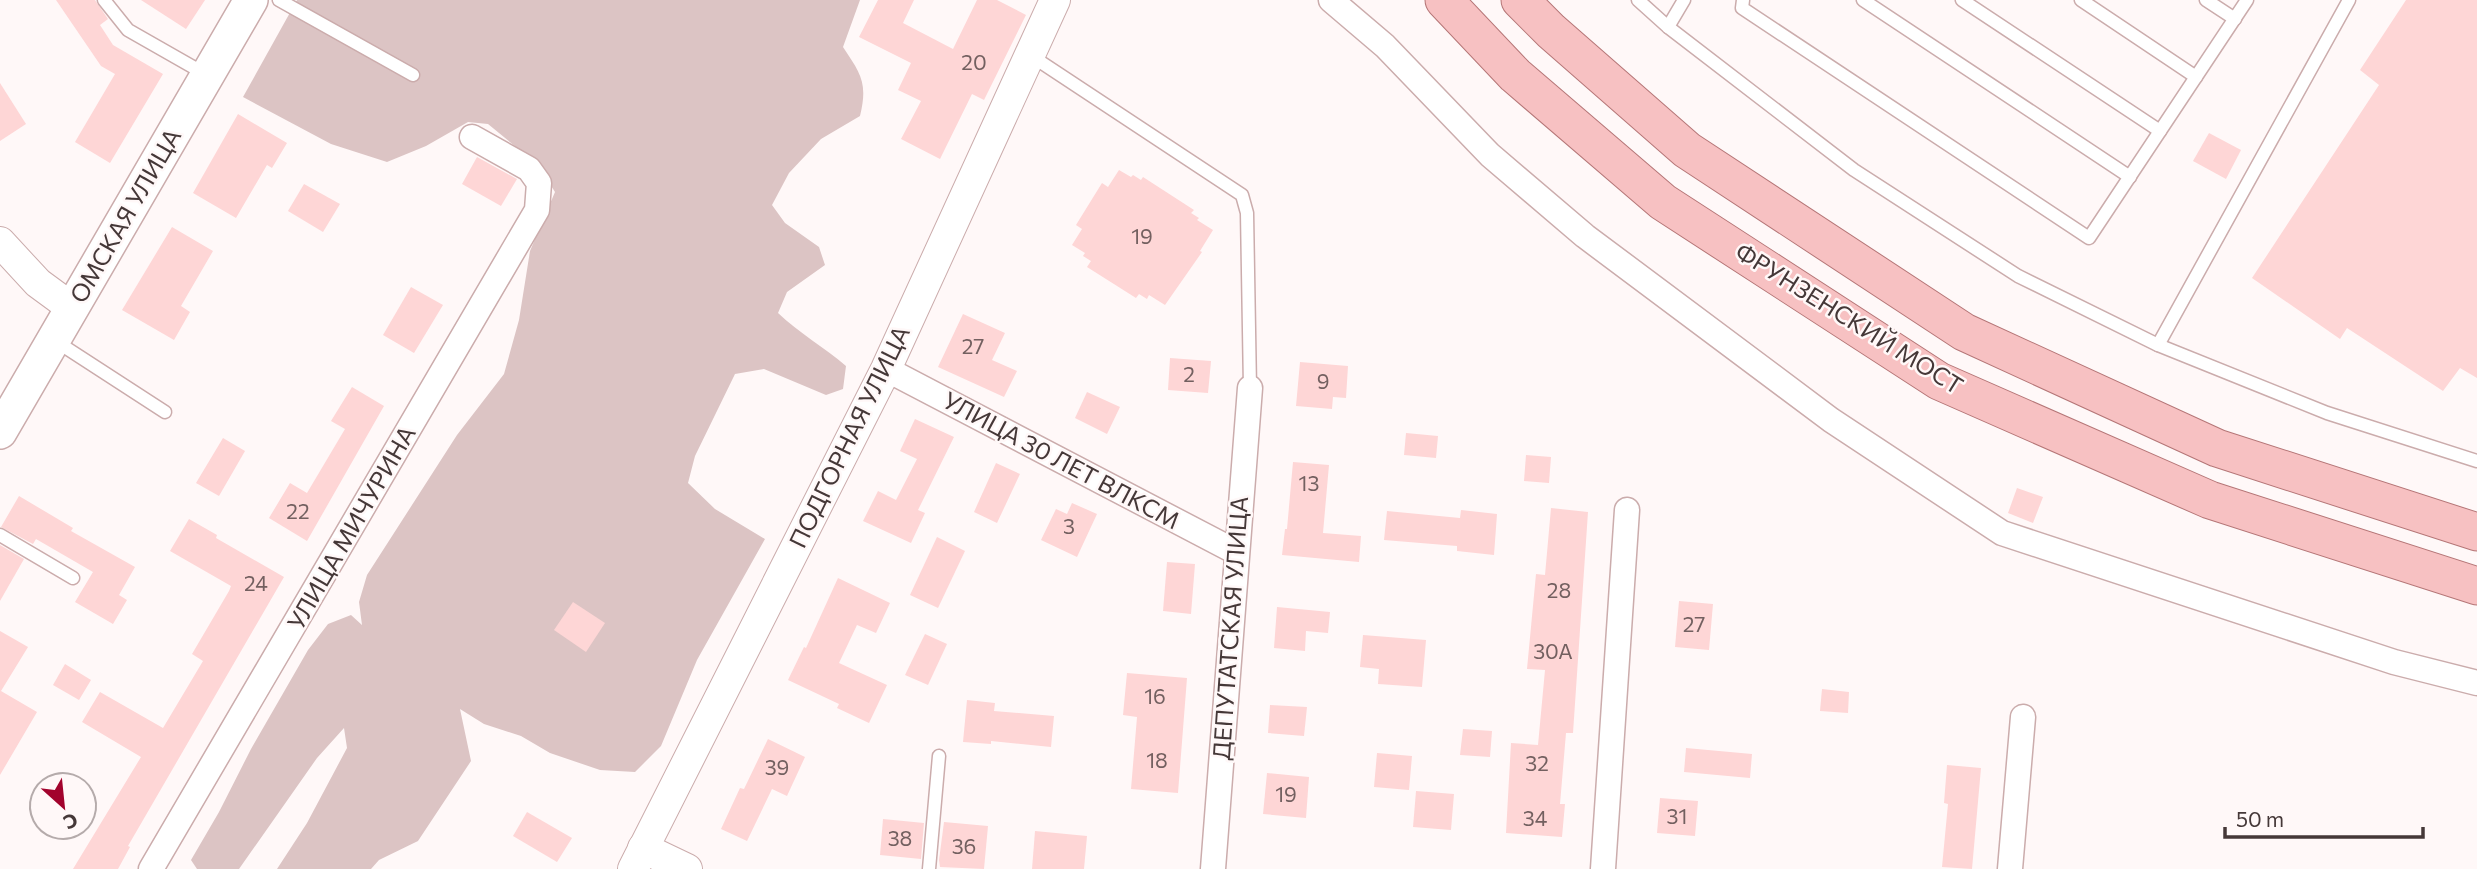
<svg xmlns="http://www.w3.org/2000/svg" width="2477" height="869" font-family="Commissioner,sans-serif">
<rect width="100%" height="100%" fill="#fff8f8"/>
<path fill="#dcc4c4" d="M297,0h563l-17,47c18,27 25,36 17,69l-39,23 -32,34 -17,32 13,18 34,24 6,18 -38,27 -9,21c21,20 46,34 68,53l-3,23 -17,6 -62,-26 -29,5 -40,82 -7,27 27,26 50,30 -68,121 -36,86 -26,26 -35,-2 -50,-17 -29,-17 -37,-12 -24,-15 11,52 -53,80 -39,19 -8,9h-94l30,-46 40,-75 -3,-20 -27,30 -78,111h-42l-6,-9 28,-48 32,-63 57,-99 20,-26 23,-9 11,10 -3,-23 8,-27 90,-140 47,-61 15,-54 11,-69 25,-59 -17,-27 -50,-41 -20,-2 -42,24 -39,16 -56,-18 -88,-47z"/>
<g fill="#fed6d6">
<path d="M56,0h39l13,19 -8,6 13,20 50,29 -53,89 -35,-21 40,-68 -14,-8z"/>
<path d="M141,0h64l-19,29z"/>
<path d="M878,0h36l-11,23 50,26 24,-49h20l29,15 -42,85 -12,-6 -32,65 -39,-20 20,-38 -23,-11 13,-27 -52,-26z"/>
<path d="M2406,0h71v378l-17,-10 -17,23 -96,-63 -7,11 -88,-61 127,-193 -19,-15z"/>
<path d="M0,83l26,41 -26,17z"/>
<path d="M238,114l49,29 -15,25 -5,-3 -31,53 -43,-25z"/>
<path d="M2209,133l32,17 -15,29 -33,-18z"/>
<path d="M477,157l40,22 -16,27 -39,-22z"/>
<path d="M1119,170l12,7 2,-2 8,5 2,-3 51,33 -3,3 8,5 -2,2 16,10 -13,21 2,1 -37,53 -16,-10 -2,4 -8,-5 -3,4 -49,-31 4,-6 -8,-5 2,-3 -13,-8 10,-16 -6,-4 26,-42 6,4z"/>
<path d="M304,184l36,20 -17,28 -35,-21z"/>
<path d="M172,227l41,24 -32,55 9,6 -16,28 -52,-30z"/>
<path d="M411,287l32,18 -29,48 -31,-18z"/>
<path d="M963,314l42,19 -13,27 25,11 -13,26 -66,-30z"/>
<path d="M1170,358l41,3 -3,32 -40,-3z"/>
<path d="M1300,362l48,4 -2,32 -13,-1 -1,12 -36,-3z"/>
<path d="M352,387l32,19 -77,135 -38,-23 21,-35 17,10 38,-64 -14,-8z"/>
<path d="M1087,392l33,15 -13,27 -32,-16z"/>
<path d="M915,419l39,18 -36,73 7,3 -14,30 -48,-22 15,-30 18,9 21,-41 -17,-8z"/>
<path d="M1406,433l32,3 -2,22 -32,-3z"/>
<path d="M223,438l22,13 -26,45 -23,-13z"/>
<path d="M1526,455l25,2 -2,26 -25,-2z"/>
<path d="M1293,462l36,3 -6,68 38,3 -2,26 -77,-7 3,-26h2z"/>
<path d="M996,463l24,11 -23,49 -23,-11z"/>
<path d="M2017,488l26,9 -10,26 -25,-10z"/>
<path d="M19,496l54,32 -2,3 64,36 -16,28 8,5 -14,24 -38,-22 18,-30 -57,-33 -3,5 -32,-17z"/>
<path d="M1072,503l25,11 -20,43 -36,-17 15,-31 11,5z"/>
<path d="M1551,508l37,4 -15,221h-7l-6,71h5l-3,33 -56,-4 5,-90 27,2 7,-75 -18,-1 9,-95 9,1z"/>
<path d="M1461,510l36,4 -3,41 -37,-4v-5l-73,-6 3,-29 73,7z"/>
<path d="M189,519l28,16 -1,3 68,39 -156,269 2,1 -12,22h-45l68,-112 -59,-35 18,-30 63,36 40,-67 -11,-7 37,-63 2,-5 -61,-35z"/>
<path d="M937,537l28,14 -27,57 -28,-13z"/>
<path d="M0,545l24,14 -24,42z"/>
<path d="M1167,562l28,2 -4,50 -28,-3z"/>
<path d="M838,578l52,25 -14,30 -19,-8 -18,38 48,22 -18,38 -32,-15 2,-4 -51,-24 16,-33 2,1z"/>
<path d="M1679,601l34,3 -4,46 -34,-3z"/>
<path d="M573,602l32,21 -19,29 -32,-22z"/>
<path d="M1277,607l53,5 -2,21 -22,-2 -1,20 -31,-3z"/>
<path d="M0,631l28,16 -27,44 36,21 -37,63z"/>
<path d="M925,634l22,10 -19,41 -23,-10z"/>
<path d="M1363,635l63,5 -4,47 -44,-3 1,-15 -19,-2z"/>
<path d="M65,664l26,16 -12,20 -26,-15z"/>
<path d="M1127,673l60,5 -9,115 -47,-4 6,-72 -14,-2z"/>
<path d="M1822,689l27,3 -1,21 -28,-2z"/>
<path d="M967,700l28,3 -1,8 60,5 -3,31 -60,-6v3l-28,-2z"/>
<path d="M1270,705l37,2 -3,29 -36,-3z"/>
<path d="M1463,729l29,2 -2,26 -30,-2z"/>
<path d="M768,739l37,18 -18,39 -15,-7 -25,52 -26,-12 19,-41 4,1z"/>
<path d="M1686,748l66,6 -2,24 -66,-6z"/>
<path d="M1377,753l35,3 -3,34 -35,-3z"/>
<path d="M1947,765l34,3 -9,101 -30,-2 6,-63 -4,-1z"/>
<path d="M1267,773l42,4 -3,41 -43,-4z"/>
<path d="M1416,791l38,3 -3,36 -38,-3z"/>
<path d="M1660,798l38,3 -3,35 -38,-3z"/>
<path d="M527,812l45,26 -15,24 -44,-26z"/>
<path d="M883,819l41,4 -3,36 -41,-4z"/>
<path d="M944,822l44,4 -4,43 -44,-2 -1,-7z"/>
<path d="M1035,831l52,5 -3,33h-52z"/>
</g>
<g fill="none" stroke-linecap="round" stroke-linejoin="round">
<g stroke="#cbacac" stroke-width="15">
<g id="service">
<path d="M104,0l24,30 79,45"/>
<path d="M279,0l134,75"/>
<path d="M1638,0l30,27 186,143 164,106 140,69 169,68 150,48"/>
<path d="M1743,0l-1,8 347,230 158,-238"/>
<path d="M1863,0l267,177"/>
<path d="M1962,0l198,131"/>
<path d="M2081,0l115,77"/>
<path d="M2206,0l29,19"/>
<path d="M1668,27l16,-27"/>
<path d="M1030,55l212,140 5,18 3,175"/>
<path d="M54,340l111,72"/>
<path d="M2158,345l191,-345"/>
<path d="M0,535l73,43"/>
<path d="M929,869l10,-113"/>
</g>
</g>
<g stroke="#cbacac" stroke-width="27">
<g id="minor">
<path d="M1331,0l54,46 105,109 95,81 246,184 171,113 392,129 83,21"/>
<path d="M886,369l350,183"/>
<path d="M151,869l386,-659 2,-27 -10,-14 -57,-32"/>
<path d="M1213,869l37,-481"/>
<path d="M1603,869l24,-359"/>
<path d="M2010,869l13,-152"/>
</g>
</g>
<g stroke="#cbacac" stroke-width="32">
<g id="tertiary">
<path d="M0,242l38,41 34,25"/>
<path d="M643,848l44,21"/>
<path d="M633,869l253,-500 169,-369"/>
</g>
</g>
<g stroke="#cbacac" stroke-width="36">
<path id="secondary" d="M0,432l251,-432"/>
</g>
<g stroke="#b57677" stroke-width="39">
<g id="primary">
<path d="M1444,0l71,75 148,127 276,179 271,119 267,86"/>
<path d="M1520,0l31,31 136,119 277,182 253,116 260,84"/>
</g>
</g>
<use href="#service" stroke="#fff" stroke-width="12"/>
<use href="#minor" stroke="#fff" stroke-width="24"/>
<use href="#tertiary" stroke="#fff" stroke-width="30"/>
<use href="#secondary" stroke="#fff" stroke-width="33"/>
<use href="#primary" stroke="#f7c1c2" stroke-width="37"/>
</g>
<g text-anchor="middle" stroke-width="5" stroke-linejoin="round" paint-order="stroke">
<g font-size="21" fill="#736060">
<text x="974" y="70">20</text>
<text x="1142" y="244">19</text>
<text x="973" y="354">27</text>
<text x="1189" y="382">2</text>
<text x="1323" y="389">9</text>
<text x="1309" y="491">13</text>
<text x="298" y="519">22</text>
<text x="1069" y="534">3</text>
<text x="256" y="591">24</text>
<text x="1559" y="598">28</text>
<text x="1694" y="632">27</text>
<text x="1553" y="659">30А</text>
<text x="1155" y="704">16</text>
<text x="1157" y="768">18</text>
<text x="1537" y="771">32</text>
<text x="777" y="775">39</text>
<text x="1286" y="802">19</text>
<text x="1677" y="824">31</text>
<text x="1535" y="826">34</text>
<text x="900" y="846">38</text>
<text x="964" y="854">36</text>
</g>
<g font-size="24" fill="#453838" stroke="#fff8f8">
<text transform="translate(126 216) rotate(-60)" y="8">ОМСКАЯ УЛИЦА</text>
<text transform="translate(1849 319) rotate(32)" y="8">ФРУНЗЕНСКИЙ МОСТ</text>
<text transform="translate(850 437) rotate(-64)" y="8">ПОДГОРНАЯ УЛИЦА</text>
<text transform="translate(1061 461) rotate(28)" y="8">УЛИЦА 30 ЛЕТ ВЛКСМ</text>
<text transform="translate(352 528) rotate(-60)" y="8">УЛИЦА МИЧУРИНА</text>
<text transform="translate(1231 628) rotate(-86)" y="8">ДЕПУТАТСКАЯ УЛИЦА</text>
</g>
</g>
<g transform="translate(63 806) rotate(153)"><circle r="33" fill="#fff8f8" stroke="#b5abab" stroke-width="2"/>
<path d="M0-5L12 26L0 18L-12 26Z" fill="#a2032d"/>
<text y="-10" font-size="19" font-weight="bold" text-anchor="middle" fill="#453838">С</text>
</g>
<path d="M2225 827v10h198v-10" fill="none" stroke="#453838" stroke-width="3.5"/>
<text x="2236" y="827" font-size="21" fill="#453838" stroke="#fff8f8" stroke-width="5" paint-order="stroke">50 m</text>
</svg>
